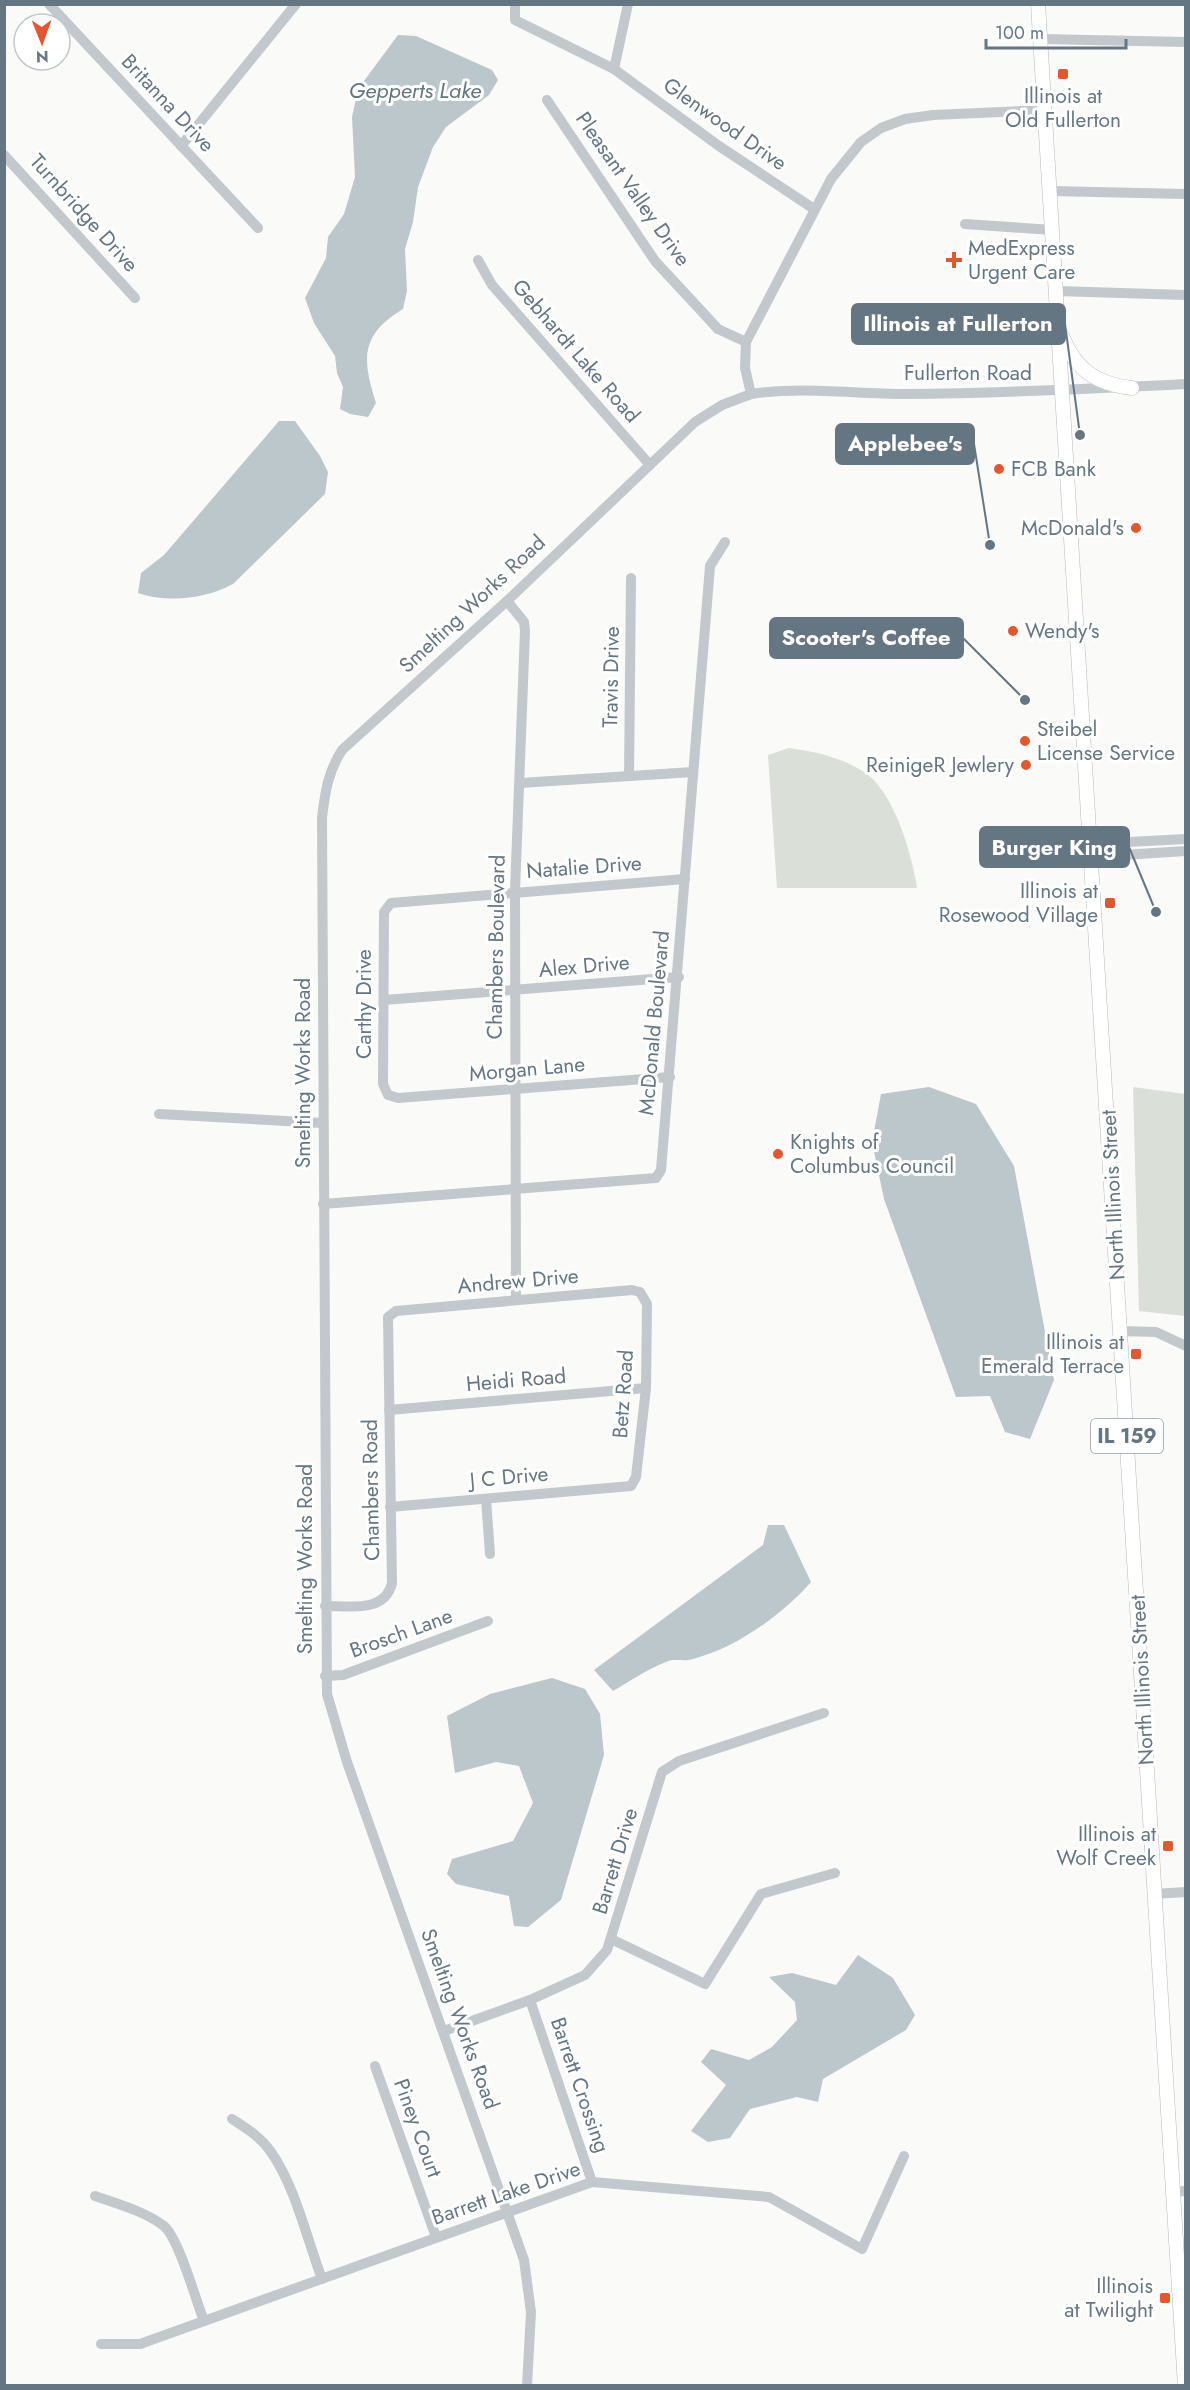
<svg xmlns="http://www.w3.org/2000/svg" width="1190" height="2390" font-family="Jost,sans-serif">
<rect width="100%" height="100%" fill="#fafaf8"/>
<g fill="#dadfd7">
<path d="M789,748c28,4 56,10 79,27 27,21 44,80 49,113h-140l-9,-133z"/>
<path d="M1133,1087l52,7v222l-46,-5z"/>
</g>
<g fill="#bbc7cb">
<path d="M398,35l18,1 76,34 6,10 -9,15 -43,32 -13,20 -15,40 -5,35 -8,27 2,42 -4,18c-43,26 -41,50 -27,94l-8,14 -18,-3 -10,-5 3,-22 -6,-14 -2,-17 -21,-33 -9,-25 21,-40 2,-21 16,-23 11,-37 -3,-60 6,-28z"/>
<path d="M279,421h16l25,35 8,16 -3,22 -92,90c-27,15 -66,19 -95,9l3,-20 23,-18z"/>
<path d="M929,1087l47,17 38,62 40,214 -24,59 -25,-7 -15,-36 -34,1 -72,-198 -12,-57 9,-48z"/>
<path d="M768,1525h16l27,57c-29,33 -75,66 -118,77 -9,3 -19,-1 -27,3 -18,7 -36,19 -53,29l-19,-21 169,-125z"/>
<path d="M552,1678l33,11 15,25 4,41 -43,145 -33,27 -14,-1 -5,-30 -53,-12 -9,-10 5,-15 61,-18 20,-38 -14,-37 -23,-4 -41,11 -8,-57 43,-22z"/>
<path d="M858,1955l35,23 22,37 -9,15 -83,49 -5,23 -21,-5 -47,12 -20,29 -22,4 -17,-11 35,-46 -25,-23 10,-13 38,11 23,-13 25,-27 -2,-18 -26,-25 23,-4 44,12z"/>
</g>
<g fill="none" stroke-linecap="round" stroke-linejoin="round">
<g stroke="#b5babe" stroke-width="15">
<g id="major">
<path d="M1038,4l147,2382"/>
<path d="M1062,336c14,34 34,48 70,52"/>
</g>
</g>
<g stroke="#c3c8cc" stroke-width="10">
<path d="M49,4l209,224"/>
<path d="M515,4v16l99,49 105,77 95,63"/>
<path d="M1040,39l146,3"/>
<path d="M614,69l14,-65"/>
<path d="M547,100l108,161 63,68 28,13"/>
<path d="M181,146l115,-142"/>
<path d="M4,155l131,143"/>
<path d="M1050,191l136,3"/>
<path d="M965,224l88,6"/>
<path d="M478,260l14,25 158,180"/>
<path d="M1056,291l130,4"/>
<path d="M751,394c52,-8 102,0 155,0 94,-1 186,-5 280,-10"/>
<path d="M507,601l17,21 1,9 -10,260 1,409"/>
<path d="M629,776l2,-198"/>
<path d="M520,783l173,-11"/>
<path d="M1090,844l96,-5"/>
<path d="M1091,857l95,-6"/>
<path d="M384,1000l295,-23"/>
<path d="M670,1077l-272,21 -10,-3 -5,-11 1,-172 7,-9 294,-24"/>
<path d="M159,1114l163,9"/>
<path d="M323,1204l333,-26 5,-8 49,-604 15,-24"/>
<path d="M1120,1331l36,1 30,14"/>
<path d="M389,1410l257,-22"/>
<path d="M486,1499l4,55"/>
<path d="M325,1606c25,0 60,7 67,-23l-4,-266 8,-6 236,-21 8,2 7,12 -1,84 -10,89 -5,9 -241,21"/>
<path d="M325,1676l18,-1 145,-54"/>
<path d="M1154,1894l32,-2"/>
<path d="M611,1939l94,45 56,-90 74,-21"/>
<path d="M530,2000l62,182"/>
<path d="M444,2031l86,-31 55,-25 22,-25 55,-178 17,-11 145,-48"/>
<path d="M375,2066l61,171"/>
<path d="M232,2119c14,9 29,18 39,33 24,34 36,87 51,127"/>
<path d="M1173,2192l13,-1"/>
<path d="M95,2196c23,8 49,15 69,30 15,13 32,75 40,95"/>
<path d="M101,2344h39l452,-162 177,15 93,52 42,-93"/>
<path d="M527,2386l4,-74 -7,-52 -177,-498 -20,-68 -5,-876c3,-26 6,-46 20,-68l165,-149 188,-179 27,-17 29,-11 -6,-26 1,-26 85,-163 30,-37 20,-14 24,-9 28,-4 112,-5"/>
</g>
<use href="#major" stroke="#fff" stroke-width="14"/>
</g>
<g fill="#e4572e" stroke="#fff" stroke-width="2">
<rect x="1057" y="68" width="12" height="12" rx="3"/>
<path d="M951 251h6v6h6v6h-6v6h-6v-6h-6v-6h6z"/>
<circle cx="999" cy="469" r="6"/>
<circle cx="1136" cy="528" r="6"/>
<circle cx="1013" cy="631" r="6"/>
<circle cx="1025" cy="741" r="6"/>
<circle cx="1026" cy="765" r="6"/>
<rect x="1104" y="897" width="12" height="12" rx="3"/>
<circle cx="778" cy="1154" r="6"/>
<rect x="1130" y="1348" width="12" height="12" rx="3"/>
<rect x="1162" y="1840" width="12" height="12" rx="3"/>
<rect x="1159" y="2292" width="12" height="12" rx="3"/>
</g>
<g text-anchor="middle" stroke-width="6" stroke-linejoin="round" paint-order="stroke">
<rect fill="#fff" stroke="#939fa8" stroke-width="1.5" x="1091" y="1419" width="72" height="34" rx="4.5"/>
<g font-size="20" font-weight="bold" fill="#657683">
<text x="1127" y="1443">IL 159</text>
</g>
<g font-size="21" fill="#657683" stroke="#fff" text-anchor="end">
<text x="1063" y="103" text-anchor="middle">Illinois at<tspan x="1063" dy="24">Old Fullerton</tspan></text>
<text x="968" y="255" text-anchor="start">MedExpress<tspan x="968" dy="24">Urgent Care</tspan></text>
<text x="1011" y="476" text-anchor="start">FCB Bank</text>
<text x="1124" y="535">McDonald's</text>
<text x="1025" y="638" text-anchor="start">Wendy's</text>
<text x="1037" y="736" text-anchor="start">Steibel<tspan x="1037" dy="24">License Service</tspan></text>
<text x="1014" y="772">ReinigeR Jewlery</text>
<text x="1098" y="898">Illinois at<tspan x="1098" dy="24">Rosewood Village</tspan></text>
<text x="790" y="1149" text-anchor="start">Knights of<tspan x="790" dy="24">Columbus Council</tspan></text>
<text x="1124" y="1349">Illinois at<tspan x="1124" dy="24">Emerald Terrace</tspan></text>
<text x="1156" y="1841">Illinois at<tspan x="1156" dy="24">Wolf Creek</tspan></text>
<text x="1153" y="2293">Illinois<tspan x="1153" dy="24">at Twilight</tspan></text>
</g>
<g font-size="21" fill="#657683" stroke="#fff">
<text transform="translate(168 103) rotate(47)" y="7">Britanna Drive</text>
<text transform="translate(725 124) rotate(35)" y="7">Glenwood Drive</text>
<text transform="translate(633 189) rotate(55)" y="7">Pleasant Valley Drive</text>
<text transform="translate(84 213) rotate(48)" y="7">Turnbridge Drive</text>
<text transform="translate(576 351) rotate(49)" y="7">Gebhardt Lake Road</text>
<text x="968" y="380">Fullerton Road</text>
<text transform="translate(472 604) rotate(-43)" y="7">Smelting Works Road</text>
<text transform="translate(611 677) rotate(-89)" y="7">Travis Drive</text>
<text transform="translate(584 867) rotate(-4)" y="7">Natalie Drive</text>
<text transform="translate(496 947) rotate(-89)" y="7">Chambers Boulevard</text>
<text transform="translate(584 966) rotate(-5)" y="7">Alex Drive</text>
<text transform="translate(364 1004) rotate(-90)" y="7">Carthy Drive</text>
<text transform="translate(654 1023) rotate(-85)" y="7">McDonald Boulevard</text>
<text transform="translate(527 1069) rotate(-5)" y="7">Morgan Lane</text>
<text transform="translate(303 1073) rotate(-90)" y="7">Smelting Works Road</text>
<text transform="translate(1113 1195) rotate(-93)" y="7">North Illinois Street</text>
<text transform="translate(518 1281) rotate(-5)" y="7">Andrew Drive</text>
<text transform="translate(516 1380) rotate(-5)" y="7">Heidi Road</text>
<text transform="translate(623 1394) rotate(-86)" y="7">Betz Road</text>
<text transform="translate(509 1477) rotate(-5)" y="7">J C Drive</text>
<text transform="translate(371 1490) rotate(-91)" y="7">Chambers Road</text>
<text transform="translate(305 1559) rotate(-90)" y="7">Smelting Works Road</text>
<text transform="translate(401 1633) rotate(-20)" y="7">Brosch Lane</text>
<text transform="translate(1142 1680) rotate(-93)" y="7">North Illinois Street</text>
<text transform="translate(615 1861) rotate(-73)" y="7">Barrett Drive</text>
<text transform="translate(460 2019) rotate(70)" y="7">Smelting Works Road</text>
<text transform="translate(580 2085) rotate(71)" y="7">Barrett Crossing</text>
<text transform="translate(418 2128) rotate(70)" y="7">Piney Court</text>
<text transform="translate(506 2193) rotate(-19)" y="7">Barrett Lake Drive</text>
</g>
<g font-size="22" font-style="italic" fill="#60757c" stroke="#fff">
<text x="415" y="98">Gepperts Lake</text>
</g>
</g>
<path fill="none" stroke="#657683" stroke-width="2" d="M1080 435L1065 324M990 545L974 444M1025 700L963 638M1156 912L1129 847"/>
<g fill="#657683" stroke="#fff" stroke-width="2">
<circle cx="1080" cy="435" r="6"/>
<circle cx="990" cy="545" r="6"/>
<circle cx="1025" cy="700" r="6"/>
<circle cx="1156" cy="912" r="6"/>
</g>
<g fill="#657683" stroke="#657683" stroke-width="2">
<rect x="852" y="304" width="213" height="40" rx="6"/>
<rect x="836" y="424" width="138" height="40" rx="6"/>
<rect x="770" y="618" width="193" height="40" rx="6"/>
<rect x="980" y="827" width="149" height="40" rx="6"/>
</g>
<g font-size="22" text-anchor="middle" font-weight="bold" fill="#fff">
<text x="958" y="331">Illinois at Fullerton</text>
<text x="905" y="451">Applebee's</text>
<text x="866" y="645">Scooter's Coffee</text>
<text x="1054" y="855">Burger King</text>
</g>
<rect width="1190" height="2390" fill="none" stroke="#657683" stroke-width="12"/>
<g transform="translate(42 42) rotate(179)"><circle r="28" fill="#ffffff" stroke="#c1c8cd" stroke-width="1.5"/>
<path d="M0-4.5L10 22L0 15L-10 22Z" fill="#e4572e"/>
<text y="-9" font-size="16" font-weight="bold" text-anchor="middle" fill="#657683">N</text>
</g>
<path d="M986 39v9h140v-9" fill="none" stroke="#657683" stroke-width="3"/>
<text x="995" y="39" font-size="18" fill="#657683" stroke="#ffffff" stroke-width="4.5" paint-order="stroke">100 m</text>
</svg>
